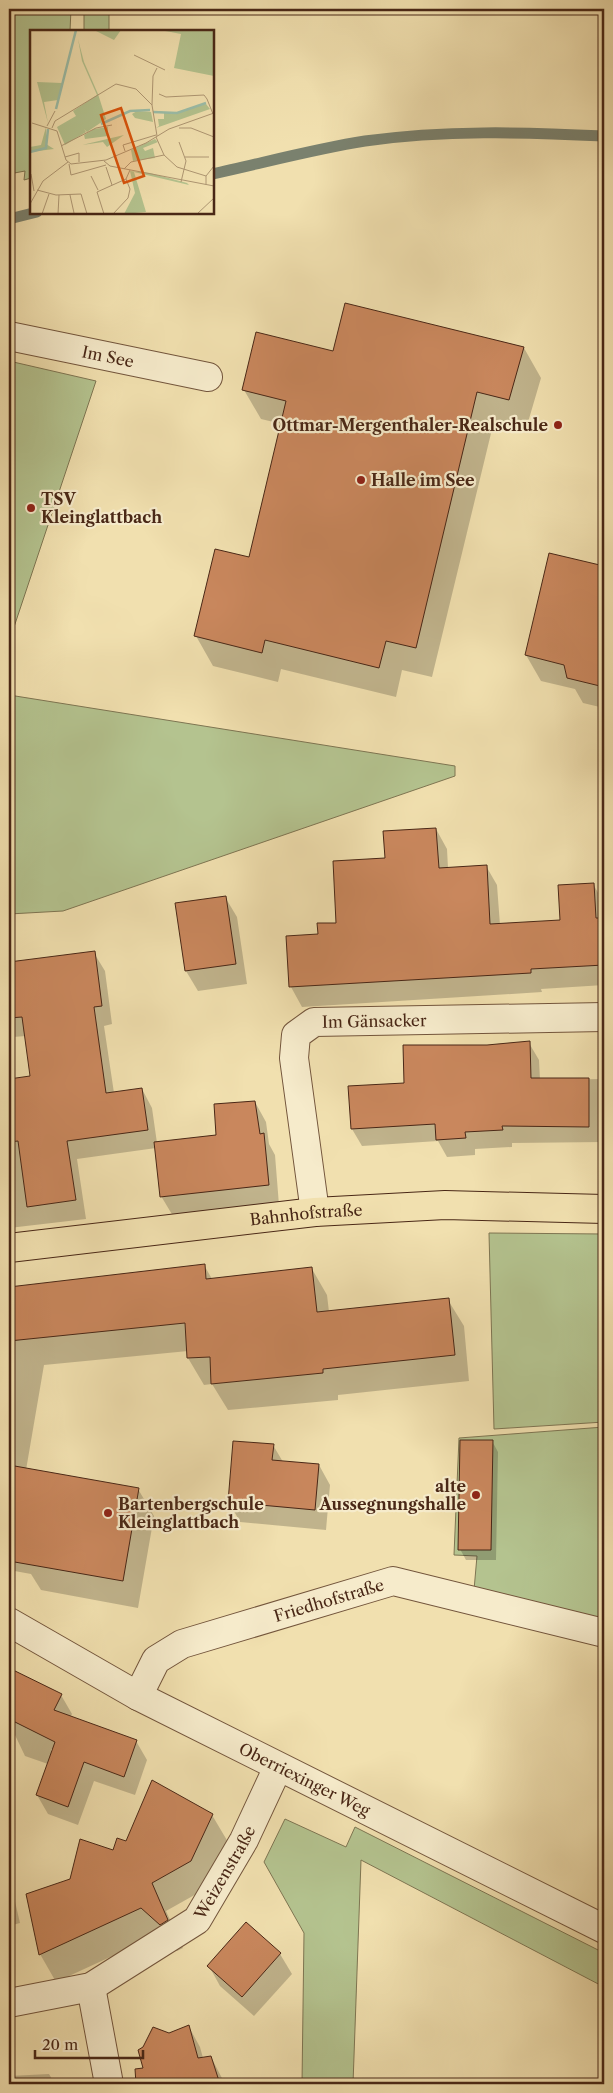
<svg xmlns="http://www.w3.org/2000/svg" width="613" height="2093" font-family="'Libre Caslon Text',serif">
<rect width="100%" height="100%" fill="#f1e0af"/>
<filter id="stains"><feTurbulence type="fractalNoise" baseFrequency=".004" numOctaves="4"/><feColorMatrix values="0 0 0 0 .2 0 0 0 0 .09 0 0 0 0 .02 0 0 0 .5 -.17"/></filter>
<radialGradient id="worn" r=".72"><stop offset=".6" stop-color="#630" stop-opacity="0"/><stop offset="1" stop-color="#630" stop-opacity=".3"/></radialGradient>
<g fill="#b4c38f" stroke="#7e7552">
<path d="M9,9h62l-1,22h-39v147l-7,2 1,-9 -16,3z"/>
<rect x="84" y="9" width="25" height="22"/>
<path d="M9,361l87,20 -85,255h-2z"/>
<path d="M9,695l446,71v10l-392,135 -54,3z"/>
<path d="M489,1233l115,1v188l-110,7z"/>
<path d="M604,1427v195l-130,-32 3,-34 -23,-1 5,-117z"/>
<path d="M285,1819l61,28 9,-20 249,126v34l-243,-127 -8,224h-51l2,-151 -40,-71z"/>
</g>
<g fill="#0003" fill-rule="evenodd">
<path d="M524,348l17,30 -15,51 -32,-8 -62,256 -30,-7 -6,27 -115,-28 -3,13 -65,-16 -17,-30 54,-78 32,-134 -21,-5 -17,-29 90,-38z"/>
<path d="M550,554l54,13v141l-21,-5 -8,-14 -34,-8 -15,-26z"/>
<path d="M436,829l11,20 1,19 38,-2 11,19 3,40 61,-4 32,-37 11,19v82l-63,4 1,3 -240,15 -11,-20 -3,-50 31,-2 19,-11 48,-65z"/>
<path d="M225,897l12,20 10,67 -49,7 -12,-20z"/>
<path d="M94,953l11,18 7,53 -8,2 10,67 28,-4 10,19 5,35 61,-7 37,-34 11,20 3,22 6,11 4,50 -106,11 -12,-20 -5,-48 -79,11 9,60 -77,9v-148l22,-3 -5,-41 -13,1 -4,-7v-67z"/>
<path d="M600,1042h4v100l-92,1v4l-37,2v6l-28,2 -9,-16 -76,5 -10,-17 53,-45 82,-38 42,-3 10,17 1,20 62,-1z"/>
<path d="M204,1265l8,14 100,-10 15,26 2,17 119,-12 16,26 5,55 -131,14v5l-110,10 -16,-26 -8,1 -16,-27v-7l-144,14 -18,105 112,19 16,27 -16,92 -97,-18 -10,-16 -22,-4v-281z"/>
<path d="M492,1441l6,11 -2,108h-30l-6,-11z"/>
<path d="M273,1445l10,17 36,3 11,20 -4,45 -86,-8 -11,-20z"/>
<path d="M9,1663l5,9 47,23 11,19 -10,20 74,7 11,19 -12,35 -41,-14 -16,44 -30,-11 -11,-19 11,-31 -23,-8 -10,-21 -6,-3zM51,1749l7,3 -1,2 -6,-2z"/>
<path d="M212,1815l16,27 -21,46 -41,23 17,37 -6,3 -19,-16 -102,47 -16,-28 -13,-60 44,-14 42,-28z"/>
<path d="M9,1886l4,7 7,30 -11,3z"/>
<path d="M280,1954l12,20 -38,42 -34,-30 -11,-20z"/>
<path d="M189,2027l11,20 3,11 8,-1 14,27h-77l-9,-34z"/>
<path d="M49,2074l6,10h-46v-8z"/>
</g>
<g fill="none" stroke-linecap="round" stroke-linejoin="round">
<g stroke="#7a816e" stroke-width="11">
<path d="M212,174c51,-11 102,-25 153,-33 79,-11 159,-9 239,-5"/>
<path d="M9,219l28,-7"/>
</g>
</g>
<g fill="#c9875d" stroke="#492716">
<path d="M345,303l179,44 -15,53 -32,-8 -61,256 -30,-7 -7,27 -114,-28 -3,13 -68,-17 21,-87 34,8 37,-156 -44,-11 14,-58 77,19z"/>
<path d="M549,553l55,13v121l-37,-9 -3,-13 -39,-10z"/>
<path d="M436,828l3,40 48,-3 3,59 70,-4 -2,-35 36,-2 2,35h8v47l-73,4v4l-242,14 -3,-51 32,-2 -1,-11h19l-3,-62 52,-3 -2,-27z"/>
<path d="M226,896l10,68 -51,7 -10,-68z"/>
<path d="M95,951l7,55 -8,1 12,86 36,-5 6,42 -81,11 9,59 -49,7 -9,-66 -9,1v-63l21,-3 -8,-59 -13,1v-56z"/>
<path d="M530,1041l1,37h58v49l-87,-1 1,4 -38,2 1,6 -30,2 -1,-16 -84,5 -3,-43 56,-3 -1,-38h84z"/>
<path d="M255,1101l5,33 4,-1 5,52 -109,12 -6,-55 62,-7 -2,-31z"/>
<path d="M205,1264l1,15 106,-12 5,45 132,-14 6,57 -132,14v4l-112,11 -1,-27 -23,1 -2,-35 -176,18v-54z"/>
<path d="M460,1440h33l-2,110h-33z"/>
<path d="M233,1441l41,3 -2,16 47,4 -4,46 -87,-8z"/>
<path d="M9,1465l130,23 -16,93 -114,-20z"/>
<path d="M9,1668l53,26 -8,16 83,30 -13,37 -40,-15 -16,45 -32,-12 19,-53 -46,-23z"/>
<path d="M152,1780l61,34 -22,47 -39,22 16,37 -8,5 -19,-17 -102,47 -13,-61 44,-15 10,-40 33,11 4,-12 9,3z"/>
<path d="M246,1922l35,31 -39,44 -35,-31z"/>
<path d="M189,2025l9,33 13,-2 9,28h-84l-1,-15 8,-1 -5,-18 5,-3 10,-20 16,6z"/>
</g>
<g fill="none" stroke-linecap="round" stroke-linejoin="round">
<g stroke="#73553c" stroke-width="30">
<g id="minor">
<path id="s1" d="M9,336l199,41"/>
<path id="s2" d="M315,1212l-21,-154 2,-23 18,-13 290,-5"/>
<path id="s3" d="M9,1622l129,74 466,233"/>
<path id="s4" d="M138,1696l18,-36 26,-16 211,-63 211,52"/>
<path d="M91,1987l18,97"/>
<path id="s5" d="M9,2003l82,-16 106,-67 47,-80 34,-73"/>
</g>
</g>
<g stroke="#492716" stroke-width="30">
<g id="major">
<path id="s6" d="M9,1248l306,-36 130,-7 159,4"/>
</g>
</g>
<use href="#minor" stroke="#f6ebcb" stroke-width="28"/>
<use href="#major" stroke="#f1e0af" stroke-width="28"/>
</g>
<g fill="#8f2418" stroke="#f6ebcb" stroke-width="2">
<circle cx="558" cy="425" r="5"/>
<circle cx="361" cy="480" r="5"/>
<circle cx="31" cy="508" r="5"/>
<circle cx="476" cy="1495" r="5"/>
<circle cx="108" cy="1513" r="5"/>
</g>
<g text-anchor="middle" stroke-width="4.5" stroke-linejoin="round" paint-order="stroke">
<g font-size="16" fill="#492716" stroke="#f6ebcb">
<text dy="6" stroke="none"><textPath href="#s1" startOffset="101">Im See</textPath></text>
<text dy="6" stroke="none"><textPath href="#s2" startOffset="261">Im Gänsacker</textPath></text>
<text dy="6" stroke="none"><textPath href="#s6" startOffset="299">Bahnhofstraße</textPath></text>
<text dy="6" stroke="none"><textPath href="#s4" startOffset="224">Friedhofstraße</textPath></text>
<text dy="6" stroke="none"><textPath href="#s3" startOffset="335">Oberriexinger Weg</textPath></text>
<text dy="6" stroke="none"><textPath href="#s5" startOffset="264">Weizenstraße</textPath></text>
</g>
<g font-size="16" font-weight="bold" fill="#492716" stroke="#f6ebcb" text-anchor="start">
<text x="548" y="431" text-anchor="end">Ottmar-Mergenthaler-Realschule</text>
<text x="371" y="486">Halle im See</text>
<text x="41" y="505">TSV<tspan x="41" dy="18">Kleinglattbach</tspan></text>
<text x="466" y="1492" text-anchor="end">alte<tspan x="466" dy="18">Aussegnungshalle</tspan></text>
<text x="118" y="1510">Bartenbergschule<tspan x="118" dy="18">Kleinglattbach</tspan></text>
</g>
</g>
<g transform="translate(30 30)">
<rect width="184" height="184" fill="#f1e0af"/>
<path d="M64,0h27l-7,10zM130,0h54v46l-40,-8 7,-34zM48,9l6,23 14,32 8,25 -19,13 -3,-3 2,3 -21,13 -8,-18 19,-11 -3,-5 24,-16 -15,-34zM7,52l25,1 -4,17 -14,2 4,21zM176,74l4,5 -54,19 3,-2 -1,-7h6v-7l13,1zM107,81l14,1 2,10 -18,-4 -3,-4zM16,97v17l8,5 -24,3v-5l11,-2zM78,97v9l-23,3 -1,-4 10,-6zM94,105l-17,12 -4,-5 -21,3zM125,109l3,3 -15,6 2,3 8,-3 2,10 -22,3 -2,-11zM100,141l20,2 37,10 2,2 -55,-13 12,40 -22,2 11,-21z" fill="#b4c38f"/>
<path fill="none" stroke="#9bbda8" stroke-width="2.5" d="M26,79l20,-79M123,82l24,1 29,-10M71,94l29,-13 20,-1M0,122l16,-4 2,-19"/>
<path fill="none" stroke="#ae9672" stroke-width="1" d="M104,25l31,15M127,38l-4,8 -1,29 5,31M129,64l7,3 38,-2 3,4M177,69l6,15M2,93l25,8 9,29 5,4 35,-4 40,-17 23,-14 45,-16M17,96l8,-15M22,98l3,-7 61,-37 20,5 16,16M149,98h12l23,9M126,107l8,18 13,12 29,9M149,112l7,19 -5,21M31,116l35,-18 16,-3M95,121l-2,-6 33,-10M35,127l14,-4v9M155,127h24M74,131l6,5 104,20M39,134l2,11 35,-10M76,137l6,18M94,139l7,-7 33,-7M1,144l3,17M61,146l7,14M176,155v-9l8,-10M7,160l19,5 25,-1 6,20M40,165l4,18M0,174l13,-23 25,-19M12,184l7,-20M28,184l1,-19M74,184l-7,-22 29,-13 4,-9M83,184l15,-16 2,-9 -4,-10M167,184l17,-16"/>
<path fill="#d8540d" fill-opacity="0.15" stroke="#d8540d" stroke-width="2.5" d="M91,78l23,68 -20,7 -23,-68z"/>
<rect width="184" height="184" fill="none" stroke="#492716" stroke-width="2.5"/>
</g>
<rect width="613" height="2093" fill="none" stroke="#f1e0af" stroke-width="30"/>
<rect x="10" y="10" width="593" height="2073" fill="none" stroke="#492716" stroke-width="2.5"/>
<rect x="15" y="15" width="583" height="2063" fill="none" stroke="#492716"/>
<path d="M35 2050v8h108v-8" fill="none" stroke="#492716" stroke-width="2.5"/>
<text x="42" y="2050" font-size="15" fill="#492716" stroke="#f6ebcb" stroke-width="4" paint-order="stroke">20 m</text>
<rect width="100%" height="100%" filter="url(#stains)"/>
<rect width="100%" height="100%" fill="url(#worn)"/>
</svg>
